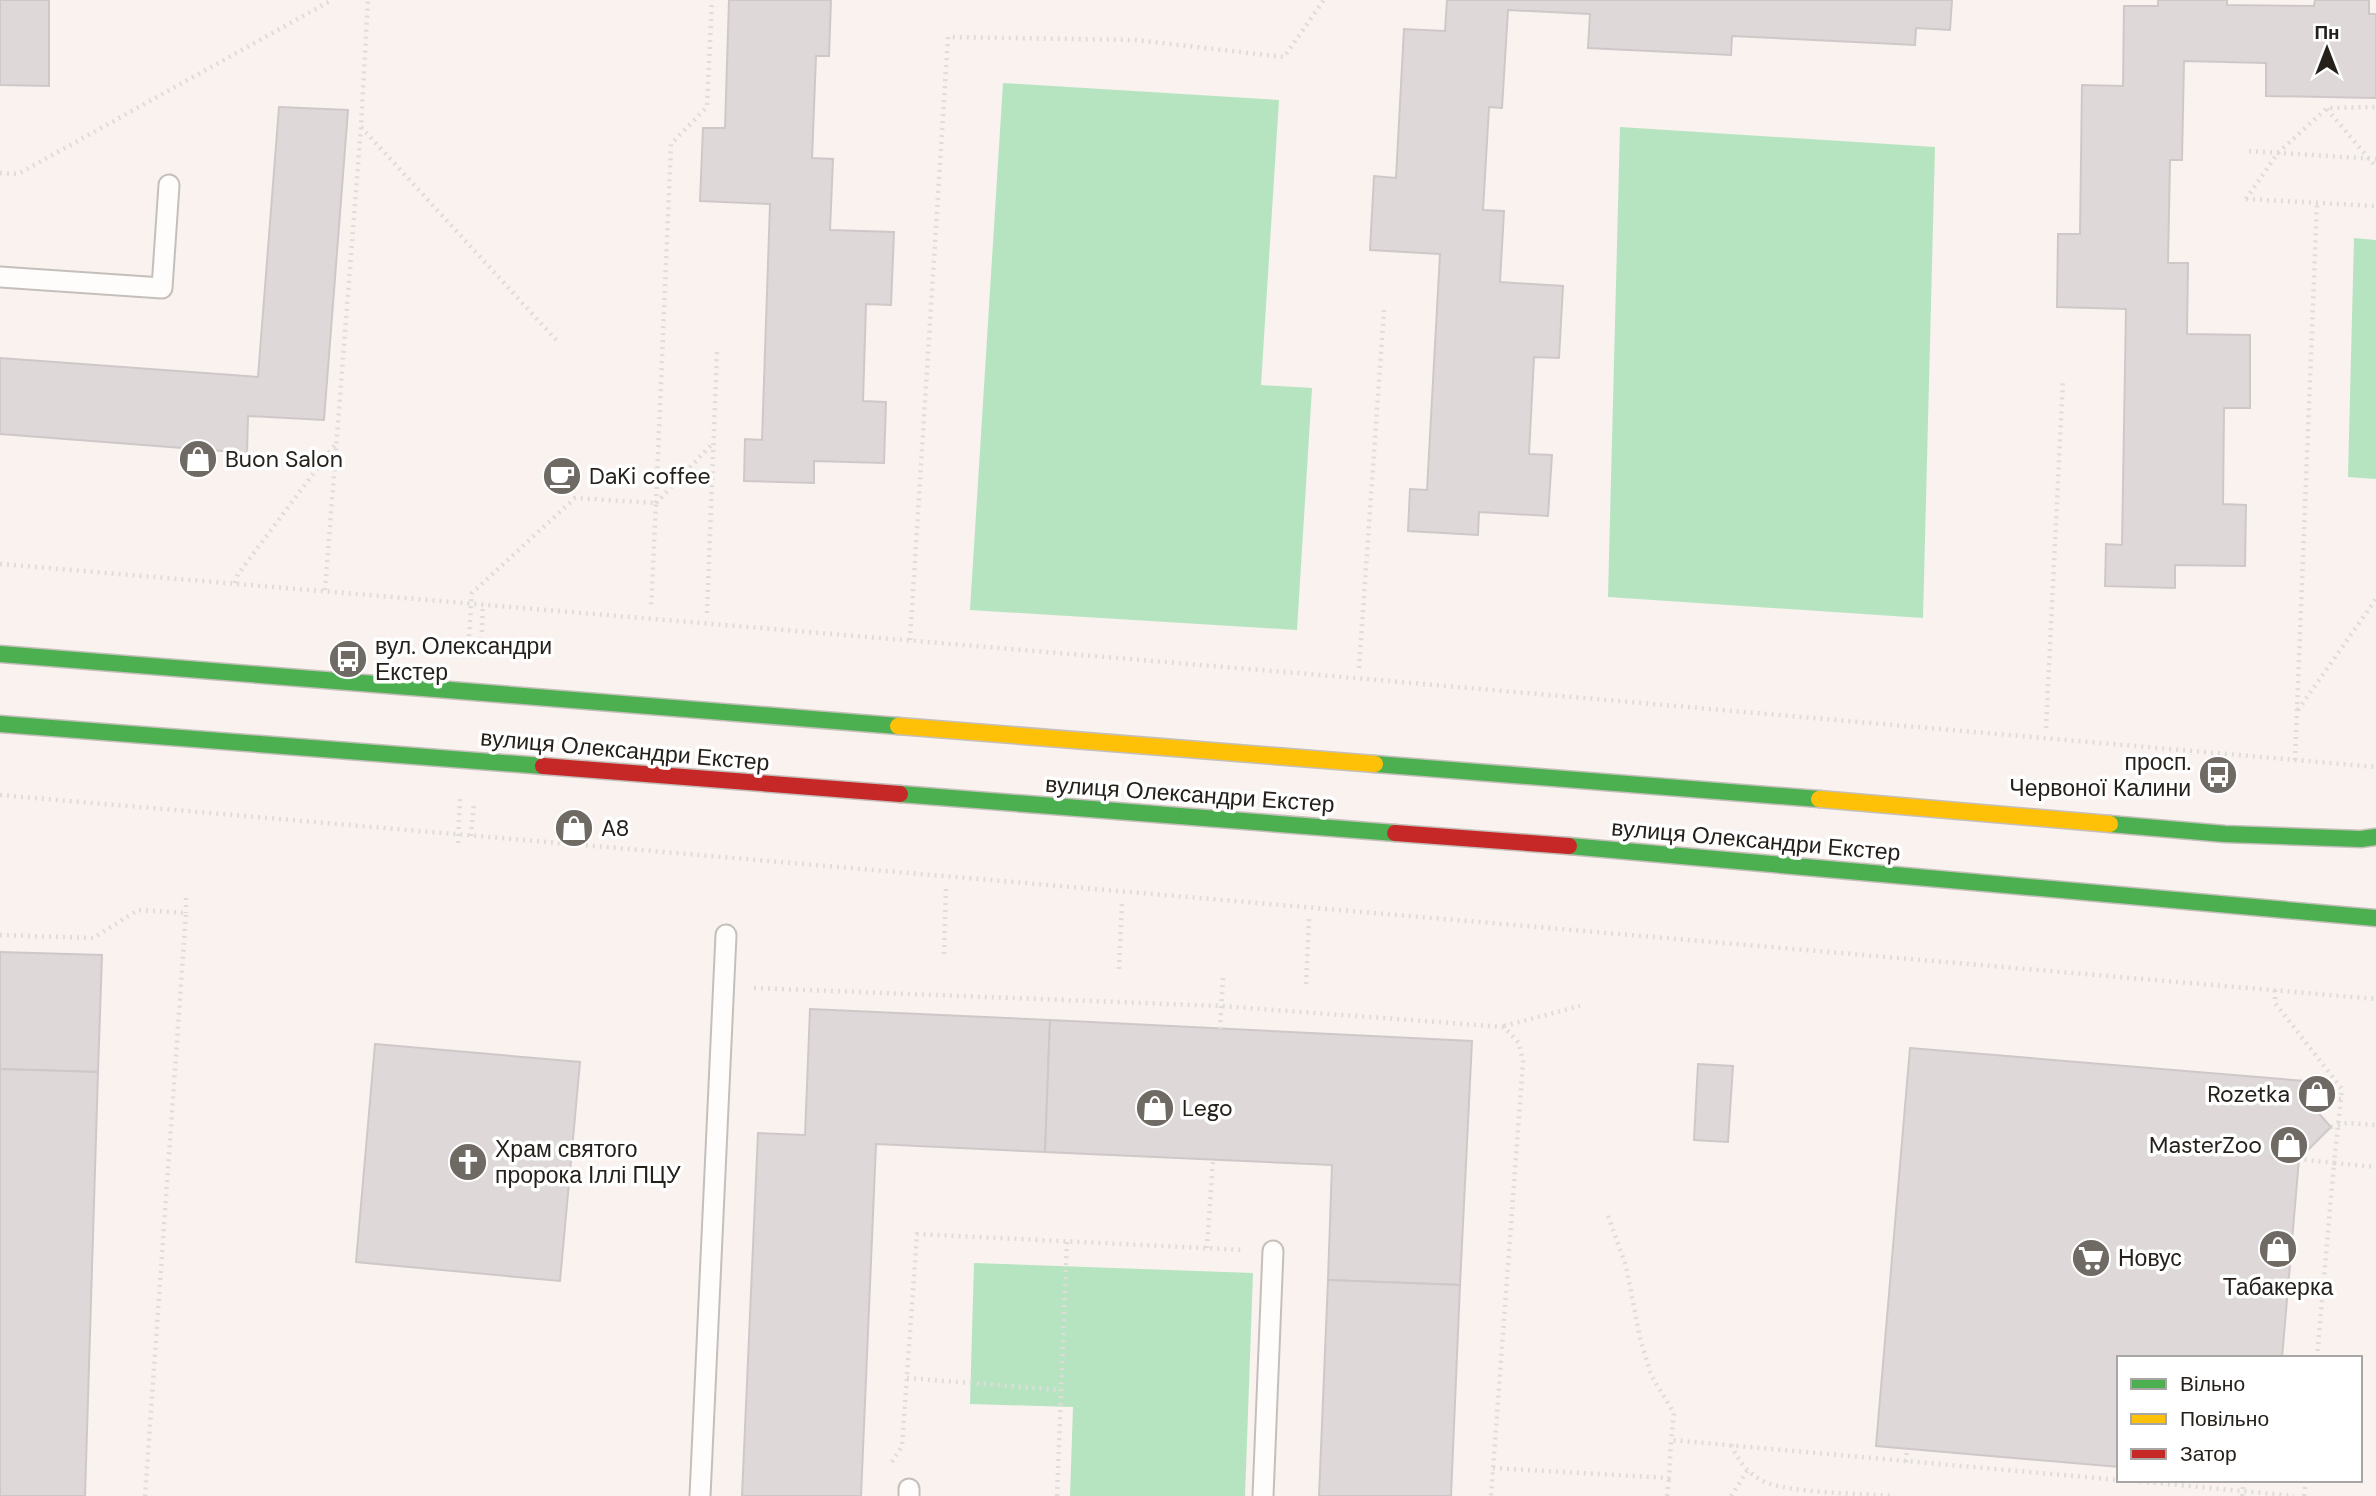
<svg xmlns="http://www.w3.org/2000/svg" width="2376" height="1496" font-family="'DM Sans',sans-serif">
<rect width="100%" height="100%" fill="#f9f2ee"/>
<g fill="#b6e4c1">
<path d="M1003,83l276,17 -18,285 51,3 -15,242 -327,-20z"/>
<path d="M1620,127l315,20 -12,471 -315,-21z"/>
<path d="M2354,238l22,2v239l-28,-2z"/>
<path d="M974,1263l279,10 -8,223h-175l3,-89 -103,-3z"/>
</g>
<g fill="#ded8d9" stroke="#cec8c9" stroke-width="2">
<path d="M0,0h49v86l-49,-1z"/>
<path d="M729,0h102l-2,56h-13l-4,102 21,1 -3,71 64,2 -3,73 -25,-1 -3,97 23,1 -2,61 -70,-2v22l-70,-2 1,-42 17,1 8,-236 -70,-3 3,-73h22z"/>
<path d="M1447,0h505l-2,30 -34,-2 -1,17 -183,-9 -1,19 -143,-7 2,-34 -82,-4 -6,98 -13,-1 -6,103 21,1 -4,71 63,4 -4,72 -25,-1 -5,97 23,1 -4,61 -69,-4 -1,23 -70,-4 2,-42 17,1 13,-236 -70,-4 4,-74 22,2 8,-149 41,2z"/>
<path d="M2158,0h69v5l87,1 1,-6h54v14h7v84l-110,-2v-33l-82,-2 -2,99h-12l-2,103h20l-1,71 63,1v73h-26l-1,96 23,1 -1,61 -70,-1v23l-70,-2 1,-42 16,1 4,-236 -69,-2 1,-73h22l2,-149 41,1 1,-80h34z"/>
<path d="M279,107l69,3 -24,310 -76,-4 -1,37 -247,-19v-76l258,19z"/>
<path d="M0,952l102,3 -4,117 -98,-3z"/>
<path d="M810,1009l240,11 -5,132 -169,-8 -15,352h-119l16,-363 47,2z"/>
<path d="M1050,1020l422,21 -12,244 -132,-5 4,-115 -287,-13z"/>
<path d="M375,1044l205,18 -20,219 -204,-19z"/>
<path d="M1910,1048l395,33 -1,16 27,30 -32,32 -17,199h-163v109l-243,-21z"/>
<path d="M1698,1064l35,2 -5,76 -34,-2z"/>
<path d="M0,1069l98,3 -13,424h-85z"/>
<path d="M1328,1280l132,5 -9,211h-132z"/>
</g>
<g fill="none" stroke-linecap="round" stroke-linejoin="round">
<g stroke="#c5bfbb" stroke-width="23">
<g id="lane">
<path d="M0,277l162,11 7,-103"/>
<path d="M700,1496l26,-561"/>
<path d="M909,1496v-7"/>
<path d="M1263,1496l10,-245"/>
</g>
</g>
<g stroke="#c5bfbb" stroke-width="19">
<g id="fast">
<path d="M0,654l898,72"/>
<path d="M0,724l543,42"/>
<path d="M1375,764l444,35"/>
<path d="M900,794l495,39"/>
<path d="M2110,824l115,10 136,5 15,-2"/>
<path d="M1569,846l807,72"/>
</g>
</g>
<g stroke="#c5bfbb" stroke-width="19">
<g id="slow">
<path d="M898,726l477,38"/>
<path d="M1819,799l291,25"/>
</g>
</g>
<g stroke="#c5bfbb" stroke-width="19">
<g id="jam">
<path d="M543,766l357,28"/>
<path d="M1395,833l174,13"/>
</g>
</g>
<g stroke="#dfdcda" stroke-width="4.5" stroke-dasharray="2 5" stroke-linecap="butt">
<path d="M2327,109l49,58"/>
<path d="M361,127l198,216"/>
<path d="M2249,151l127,8"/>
<path d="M0,173l18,1 314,-174"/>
<path d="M2246,199l32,-46 49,-45 49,-1"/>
<path d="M2246,199l130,7"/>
<path d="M656,503l15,-359 36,-37 5,-107"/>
<path d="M656,503l57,-60"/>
<path d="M0,564l1320,111 1056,92"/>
<path d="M235,583l3,-9 99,-132"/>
<path d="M325,590l36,-463 7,-127"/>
<path d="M707,613l10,-262"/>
<path d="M910,640l38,-603 187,3 149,17 40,-57"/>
<path d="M468,650l4,-57 103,-95 81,5 -5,105"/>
<path d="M481,653l2,-49"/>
<path d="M1359,668l25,-358"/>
<path d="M2298,710l78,-111"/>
<path d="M2046,728l17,-349"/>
<path d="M2295,760l22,-557"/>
<path d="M0,795l2376,204"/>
<path d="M471,836l3,-34"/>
<path d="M458,843l2,-44"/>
<path d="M186,898v15"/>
<path d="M0,935l93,3 45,-28 48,3 -41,583"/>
<path d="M944,954l2,-66"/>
<path d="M1119,969l3,-66"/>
<path d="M1306,984l3,-65"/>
<path d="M754,988l467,18 283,21 15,16 4,19 -32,434"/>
<path d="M2275,990v13l67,86 -8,74 -35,-4"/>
<path d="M1504,1026l76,-20"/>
<path d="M1220,1029l3,-51"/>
<path d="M2304,1097l37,2"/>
<path d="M2331,1127l16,-4 29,2"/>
<path d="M1608,1216l18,50 14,72 11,37 23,38 -3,27"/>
<path d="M1207,1248l6,-89"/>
<path d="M2317,1358l17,-195 42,4"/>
<path d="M907,1378l153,12"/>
<path d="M1731,1445c8,16 16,28 32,36 24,12 103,13 132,15"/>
<path d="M892,1462l10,-16 15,-212 327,16"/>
<path d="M1906,1462l1,-13"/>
<path d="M1493,1468l176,10 2,-38 448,40"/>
<path d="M2126,1480l168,16"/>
<path d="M1057,1496l10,-255"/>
<path d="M1667,1496l2,-18"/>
<path d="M1731,1496l16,-25"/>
<path d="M2242,1496l2,-16"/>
<path d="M2304,1496l2,-16"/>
</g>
<use href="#lane" stroke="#fefdfc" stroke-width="19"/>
<use href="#fast" stroke="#4caf50" stroke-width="16"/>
<use href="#slow" stroke="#ffc107" stroke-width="16"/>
<use href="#jam" stroke="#c62828" stroke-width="16"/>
</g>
<defs>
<g id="shop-disc" transform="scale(2.0125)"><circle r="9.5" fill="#706a65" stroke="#fff"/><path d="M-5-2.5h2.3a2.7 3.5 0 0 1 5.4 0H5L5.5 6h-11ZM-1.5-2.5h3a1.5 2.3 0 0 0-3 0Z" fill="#fff"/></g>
<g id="cafe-disc" transform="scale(2.0125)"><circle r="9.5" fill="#706a65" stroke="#fff"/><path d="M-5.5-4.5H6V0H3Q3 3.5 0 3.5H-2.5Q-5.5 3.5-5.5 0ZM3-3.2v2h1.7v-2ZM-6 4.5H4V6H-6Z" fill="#fff"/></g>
<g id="bus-disc" transform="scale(2.0125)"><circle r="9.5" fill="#706a65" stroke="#fff"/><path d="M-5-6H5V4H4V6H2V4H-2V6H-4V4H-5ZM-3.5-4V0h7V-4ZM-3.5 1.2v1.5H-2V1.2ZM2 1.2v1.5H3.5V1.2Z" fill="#fff"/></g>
<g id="church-disc" transform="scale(2.0125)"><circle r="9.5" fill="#706a65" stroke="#fff"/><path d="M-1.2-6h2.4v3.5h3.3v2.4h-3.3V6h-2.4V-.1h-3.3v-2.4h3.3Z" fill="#fff"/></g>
<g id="supermarket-disc" transform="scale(2.0125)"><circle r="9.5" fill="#706a65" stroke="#fff"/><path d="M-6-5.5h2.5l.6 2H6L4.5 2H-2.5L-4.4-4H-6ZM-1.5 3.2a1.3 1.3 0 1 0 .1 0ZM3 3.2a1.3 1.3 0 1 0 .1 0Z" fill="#fff"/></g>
</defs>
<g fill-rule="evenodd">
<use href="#shop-disc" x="198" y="459"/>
<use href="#cafe-disc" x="562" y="476"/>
<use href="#bus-disc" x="348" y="659"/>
<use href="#bus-disc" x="2218" y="775"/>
<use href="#shop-disc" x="574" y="828"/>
<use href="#shop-disc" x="2317" y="1094"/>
<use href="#shop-disc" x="1155" y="1108"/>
<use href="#shop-disc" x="2289" y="1145"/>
<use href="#church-disc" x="468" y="1162"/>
<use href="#shop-disc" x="2278" y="1249"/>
<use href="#supermarket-disc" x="2091" y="1258"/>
</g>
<g text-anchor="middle" stroke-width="7" stroke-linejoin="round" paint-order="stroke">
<g font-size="23" fill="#26201b" stroke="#fff" text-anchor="start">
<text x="225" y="467">Buon Salon</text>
<text x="589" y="484">DaKi coffee</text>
<text x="375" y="654">вул. Олександри<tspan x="375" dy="26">Екстер</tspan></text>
<text x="2191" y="770" text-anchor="end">просп.<tspan x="2191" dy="26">Червоної Калини</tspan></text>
<text x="601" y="836">A8</text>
<text x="2290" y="1102" text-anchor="end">Rozetka</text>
<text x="1182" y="1116">Lego</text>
<text x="2262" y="1153" text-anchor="end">MasterZoo</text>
<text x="495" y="1157">Храм святого<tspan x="495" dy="26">пророка Іллі ПЦУ</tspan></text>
<text x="2118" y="1266">Новус</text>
<text x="2278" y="1295" text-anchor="middle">Табакерка</text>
</g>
<g font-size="23" fill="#26201b" stroke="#fff">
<text transform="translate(625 750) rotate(5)" y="8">вулиця Олександри Екстер</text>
<text transform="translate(1190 794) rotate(4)" y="8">вулиця Олександри Екстер</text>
<text transform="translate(1756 840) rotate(5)" y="8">вулиця Олександри Екстер</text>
</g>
</g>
<rect x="2117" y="1356" width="245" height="126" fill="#ffffff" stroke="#a8a6a4" stroke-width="2"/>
<rect x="2131" y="1379" width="35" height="10" fill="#4caf50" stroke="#a8a6a4" stroke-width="2"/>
<text x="2180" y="1391" font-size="21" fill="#26201b">Вільно</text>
<rect x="2131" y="1414" width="35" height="10" fill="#ffc107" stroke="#a8a6a4" stroke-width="2"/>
<text x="2180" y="1426" font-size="21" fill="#26201b">Повільно</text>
<rect x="2131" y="1449" width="35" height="10" fill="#c62828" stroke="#a8a6a4" stroke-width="2"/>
<text x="2180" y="1461" font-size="21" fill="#26201b">Затор</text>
<g transform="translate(2327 49)" stroke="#ffffff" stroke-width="5" paint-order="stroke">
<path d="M0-5L12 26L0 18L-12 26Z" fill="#26201b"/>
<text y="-10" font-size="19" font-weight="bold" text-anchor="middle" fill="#26201b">Пн</text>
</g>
</svg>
